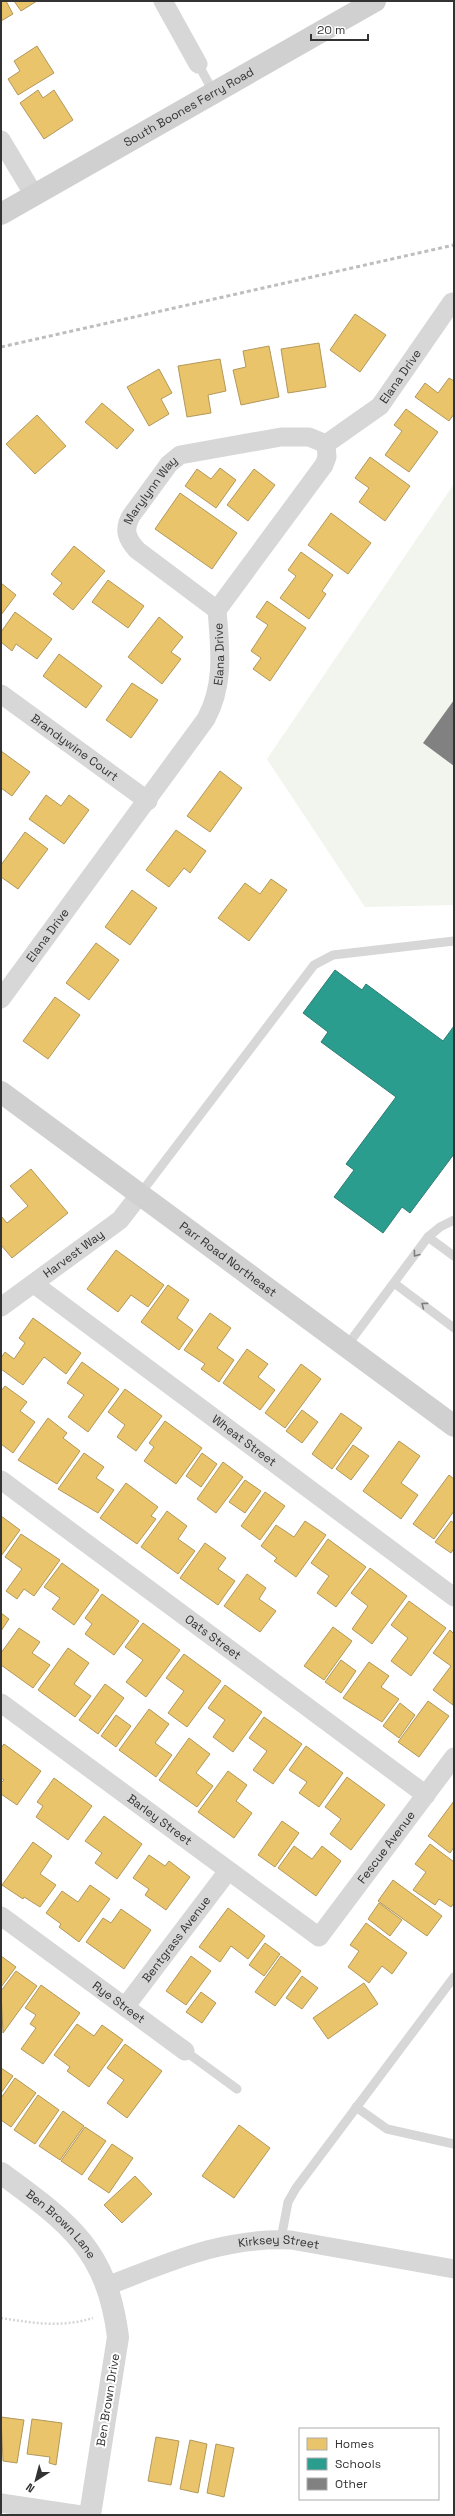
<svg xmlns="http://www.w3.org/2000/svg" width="455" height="2516" font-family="'Space Grotesk',sans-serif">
<rect width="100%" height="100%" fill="#fff"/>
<path fill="#f1f5ed" d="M454,484v421l-89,2 -98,-148z"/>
<g fill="#e9c46a" stroke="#b2985a">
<path d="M1,1h5l7,13 -12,7z"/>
<path d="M14,1h23l-16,10z"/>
<path d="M37,46l17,27 -36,22 -10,-16 12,-8 -6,-10z"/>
<path d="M38,90l5,8 11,-8 19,30 -29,19 -24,-36z"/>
<path d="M355,314l31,21 -26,37 -30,-22z"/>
<path d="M319,343l7,44 -38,6 -7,-44z"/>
<path d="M269,346l10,51 -38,8 -8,-35 13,-3 -3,-16z"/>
<path d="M220,359l6,32 -18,4 3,18 -24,4 -9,-51z"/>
<path d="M159,369l13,24 -11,6 8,15 -20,12 -22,-39z"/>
<path d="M449,378l5,3v33l-5,7 -34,-24 10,-14 13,10z"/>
<path d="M102,403l32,27 -17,19 -32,-27z"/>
<path d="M406,409l32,23 -29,40 -24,-17 17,-24 -8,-6z"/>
<path d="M37,415l29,31 -31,28 -29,-30z"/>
<path d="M370,457l40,29 -25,35 -26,-19 10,-14 -14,-10z"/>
<path d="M220,468l16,12 -20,28 -31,-22 12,-17 14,10z"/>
<path d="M254,469l21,16 -27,36 -21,-16z"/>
<path d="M180,493l57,40 -25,36 -57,-40z"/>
<path d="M331,513l40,30 -23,31 -40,-29z"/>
<path d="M74,546l31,25 -32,39 -20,-16 9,-11 -11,-9z"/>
<path d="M301,552l32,23 -11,16 4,3 -17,25 -29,-21 16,-22 -8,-6z"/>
<path d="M108,580l36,26 -16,22 -36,-26z"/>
<path d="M1,583l15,12 -15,20z"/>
<path d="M267,601l39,27 -36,53 -17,-12 8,-11 -10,-7 17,-26 -12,-8z"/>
<path d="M15,612l37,27 -15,20 -21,-15 -4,7 -11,-9v-10z"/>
<path d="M159,617l24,20 -12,15 10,7 -19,25 -34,-27z"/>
<path d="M59,654l43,32 -16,22 -43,-32z"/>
<path d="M132,683l26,17 -27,38 -25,-18z"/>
<path d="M1,751l29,21 -18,24 -11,-8z"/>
<path d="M220,771l22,17 -32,44 -23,-16z"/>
<path d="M46,795l15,11 8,-11 20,15 -25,34 -35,-25z"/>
<path d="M176,830l30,21 -16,22 -6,-5 -15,19 -23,-17z"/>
<path d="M25,832l23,17 -30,40 -17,-12v-12z"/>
<path d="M271,879l16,11 -38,51 -31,-23 27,-35 15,11z"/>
<path d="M132,890l25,18 -27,37 -25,-18z"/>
<path d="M96,943l23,17 -30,40 -23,-17z"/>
<path d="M55,997l25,18 -32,44 -25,-18z"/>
<path d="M31,1169l37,44 -56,45 -11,-13v-29l6,7 21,-17 -18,-20z"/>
<path d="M116,1250l48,35 -16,22 -17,-12 -13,17 -31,-23z"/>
<path d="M168,1285l21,15 -12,18 16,12 -14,20 -38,-28z"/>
<path d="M210,1313l21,15 -14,20 17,12 -15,22 -18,-13 4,-5 -21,-14z"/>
<path d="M33,1318l48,35 -15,21 -22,-17 -21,28 -22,-16v-11l4,-6 9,7 11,-16 -6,-5z"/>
<path d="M247,1349l21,15 -10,13 17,13 -15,20 -37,-27z"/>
<path d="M82,1362l37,27 -31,43 -20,-15 16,-22 -17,-12z"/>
<path d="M301,1364l20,15 -36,49 -20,-15z"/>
<path d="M5,1386l22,16 -7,9 15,11 -22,31 -12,-9v-53z"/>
<path d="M125,1389l37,27 -26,35 -19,-14 8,-12 -17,-13z"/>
<path d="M302,1410l16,12 -16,21 -16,-12z"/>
<path d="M341,1413l21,15 -30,41 -20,-15z"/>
<path d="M48,1418l19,15 -4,5 17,13 -23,33 -39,-24z"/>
<path d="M165,1421l37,27 -26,36 -32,-23 10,-14 -5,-4z"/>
<path d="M399,1441l21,15 -19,27 17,12 -17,24 -38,-28z"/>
<path d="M353,1445l16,11 -18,24 -15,-11z"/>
<path d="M84,1453l20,14 -8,11 18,12 -16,23 -40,-24z"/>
<path d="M202,1453l15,11 -16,23 -15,-11z"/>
<path d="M223,1462l20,15 -27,36 -19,-14z"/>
<path d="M449,1475l5,4v32l-20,28 -21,-15z"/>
<path d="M245,1480l16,11 -16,22 -16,-11z"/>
<path d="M126,1483l32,24 -7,9 5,3 -19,25 -37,-26z"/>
<path d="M265,1492l20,14 -25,34 -19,-14z"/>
<path d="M167,1511l20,15 -9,13 17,12 -17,23 -37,-27z"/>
<path d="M1,1516l19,14 -19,26z"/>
<path d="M305,1521l21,14 -30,42 -22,-16 3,-3 -16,-12 15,-21 18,12z"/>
<path d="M451,1521l3,2v25l-3,5 -16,-11z"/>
<path d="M21,1534l39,26 -26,36 -10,-7 -7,10 -11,-8 16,-22 -17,-12z"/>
<path d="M328,1539l38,28 -30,40 -19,-14 12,-17 -18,-13z"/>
<path d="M205,1543l21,15 -8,11 17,12 -17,24 -38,-27z"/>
<path d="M62,1563l37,27 -25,35 -22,-16 8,-11 -16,-11z"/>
<path d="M370,1568l37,28 -35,48 -20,-15 16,-23 -17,-13z"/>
<path d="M247,1574l19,14 -7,11 17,12 -16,21 -36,-26z"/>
<path d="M102,1594l37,27 -25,34 -29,-21 7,-10 -7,-6z"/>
<path d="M409,1601l37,27 -35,48 -20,-15 17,-23 -17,-13z"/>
<path d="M1,1613l8,6 -8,12z"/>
<path d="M143,1623l37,27 -34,47 -20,-15 17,-22 -18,-13z"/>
<path d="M333,1627l19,14 -28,39 -20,-14z"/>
<path d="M19,1628l21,14 -8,11 18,12 -17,23 -32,-23v-12z"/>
<path d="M450,1630l4,4 -1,71 -20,-15 18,-24 -18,-13z"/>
<path d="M68,1648l21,15 -15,21 17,12 -16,21 -37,-27z"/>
<path d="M184,1654l37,27 -34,46 -19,-14 16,-22 -18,-13z"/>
<path d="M341,1660l15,11 -15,22 -16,-11z"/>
<path d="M369,1662l20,14 -8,11 18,12 -17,23 -39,-24z"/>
<path d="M105,1684l19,14 -26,36 -19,-14z"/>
<path d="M225,1685l37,27 -29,40 -20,-15 12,-17 -17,-12z"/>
<path d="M428,1701l21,15 -30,41 -21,-15z"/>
<path d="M400,1703l15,12 -16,23 -16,-12z"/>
<path d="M149,1709l20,15 -14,19 17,12 -16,22 -37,-27z"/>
<path d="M116,1715l15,11 -15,21 -15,-11z"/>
<path d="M264,1717l38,27 -29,40 -20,-14 14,-19 -18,-13z"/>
<path d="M189,1738l21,16 -14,19 17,13 -16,21 -38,-27z"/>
<path d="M4,1744l37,27 -24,34 -16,-11v-11l3,-3 -3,-2v-30z"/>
<path d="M306,1746l37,27 -24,34 -20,-14 8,-11 -18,-12z"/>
<path d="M228,1771l19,14 -11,16 16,12 -18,25 -36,-26z"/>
<path d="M347,1777l38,28 -34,45 -21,-16 11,-15 -16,-12z"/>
<path d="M54,1778l38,28 -24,34 -32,-23 7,-11 -6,-4z"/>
<path d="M454,1801v46l-4,6 -22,-17z"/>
<path d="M104,1816l38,28 -25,35 -22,-16 7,-10 -17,-12z"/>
<path d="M282,1821l17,12 -24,34 -17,-12z"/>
<path d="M33,1842l19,14 -12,18 16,11 -16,22 -16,-10 -1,2 -21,-14z"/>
<path d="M430,1844l24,18v41l-3,4 -12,-8 -4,6 -22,-15 13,-18 -11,-8z"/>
<path d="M294,1846l18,13 10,-13 19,15 -25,35 -38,-28z"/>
<path d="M149,1855l16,11 4,-5 21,16 -24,33 -21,-15 4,-6 -16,-11z"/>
<path d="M393,1880l49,36 -15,20 -49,-35z"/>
<path d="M90,1885l20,14 -31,43 -20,-15 2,-3 -15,-11 16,-22 16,11z"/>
<path d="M379,1903l23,17 -12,16 -22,-17z"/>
<path d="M228,1908l37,28 -17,23 -17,-13 -11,16 -21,-15z"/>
<path d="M121,1909l30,21 -27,39 -38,-27 17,-24 8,5z"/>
<path d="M366,1923l41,30 -15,21 -10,-8 -13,17 -21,-16 11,-16 -9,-6z"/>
<path d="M265,1943l15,11 -16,22 -15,-11z"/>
<path d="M1,1956l15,11 -15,20z"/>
<path d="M191,1956l20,15 -25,34 -20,-14z"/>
<path d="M281,1956l20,15 -26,35 -20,-14z"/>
<path d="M16,1971l21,15 -34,47 -2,-42z"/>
<path d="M302,1976l16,12 -16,21 -16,-11z"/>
<path d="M364,1983l14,21 -50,35 -15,-21z"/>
<path d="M41,1985l39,28 -37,51 -22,-15 15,-21 -6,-4 6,-9 -11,-7z"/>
<path d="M201,1992l15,11 -14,20 -16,-11z"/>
<path d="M77,2024l17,12 8,-11 21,15 -34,47 -22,-16 3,-4 -16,-12z"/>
<path d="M125,2044l37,27 -35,47 -20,-15 17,-23 -17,-12z"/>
<path d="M1,2068l12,8 -12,17z"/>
<path d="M15,2078l21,15 -25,34 -10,-7v-22z"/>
<path d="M38,2095l21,15 -24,34 -21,-14z"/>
<path d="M63,2111l21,15 -24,34 -21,-14z"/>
<path d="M239,2125l31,23 -36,50 -32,-22z"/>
<path d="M85,2127l21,14 -24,34 -21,-14z"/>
<path d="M112,2144l21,14 -24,35 -21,-14z"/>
<path d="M135,2176l17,18 -30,29 -18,-18z"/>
<path d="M1,2417l23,3 -7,43 -14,-2z"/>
<path d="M32,2419l30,4 -6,42 -7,-2 1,-6 -23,-3z"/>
<path d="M156,2437l23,4 -8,44 -23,-4z"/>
<path d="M190,2440l17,4 -9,49 -18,-4z"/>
<path d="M216,2444l18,4 -10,49 -17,-4z"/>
</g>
<path fill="#2a9d8f" stroke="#2d7d73" d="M335,970l27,20 4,-6 77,57 11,-15v128l-44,59 -8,-6 -19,26 -49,-36 20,-27 -8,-6 50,-67 -75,-55 7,-10 -25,-19z"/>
<path fill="#818181" d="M454,700v66l-31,-23z"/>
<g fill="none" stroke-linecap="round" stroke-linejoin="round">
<path stroke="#d6d6d6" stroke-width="2.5" stroke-dasharray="2 2" stroke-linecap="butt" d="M1,2318c32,5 60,10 92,0"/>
<g stroke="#d7d7d7" stroke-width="9">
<path d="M198,64l16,29"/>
<path d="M140,1194l174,-229 19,-10 121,-14"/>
<path d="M428,1237l12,-10 14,-7"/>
<path d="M394,1283l60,45"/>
<path d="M346,1347l82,-110 26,19"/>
<path d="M185,2051l52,38"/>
<path d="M356,2107l31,22 67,15"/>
<path d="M281,2239l7,-37 8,-14 158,-211"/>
</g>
<g stroke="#d7d7d7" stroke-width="19">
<path d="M163,1l35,63"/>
<path d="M1,140l33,55"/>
<path id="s1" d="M217,610l-80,-60c-10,-11 -14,-20 -6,-34l38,-52 11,-9 101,-18h28l17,7"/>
<path id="s2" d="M1,694l147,107"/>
<path id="s3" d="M1,999l205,-280c19,-35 14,-71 11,-109l107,-145 3,-8 -1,-13 54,-38 72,-104"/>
<path id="s4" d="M34,1284l420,313"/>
<path id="s5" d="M1,1307l119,-87 20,-26"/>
<path id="s6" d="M1,1480l425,315"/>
<path id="s7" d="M1,1703l318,234 135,-180"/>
<path id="s8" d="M1,1916l184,135"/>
<path id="s9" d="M125,2007l103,-136"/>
<path id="s10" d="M107,2286c63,-24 116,-49 184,-46l163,29"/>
<path d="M1,2503l80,12"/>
</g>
<path stroke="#d7d7d7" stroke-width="22" id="s11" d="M1,2173c67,49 106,76 117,164l-28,178"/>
<g stroke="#d0d0d0" stroke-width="22">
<path id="s12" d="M1,214l374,-213"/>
<path id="s13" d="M1,1092l453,334"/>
</g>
<path stroke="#bebebe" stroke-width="3" stroke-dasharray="4 3" stroke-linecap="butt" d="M1,347l453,-102"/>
</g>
<defs><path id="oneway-chevron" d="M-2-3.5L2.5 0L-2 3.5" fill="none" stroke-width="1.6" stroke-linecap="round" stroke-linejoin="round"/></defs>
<g stroke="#7d7d7d">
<use href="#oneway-chevron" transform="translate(416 1254) rotate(127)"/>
<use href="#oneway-chevron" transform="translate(424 1305) rotate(-143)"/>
</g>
<g text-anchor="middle" stroke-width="4" stroke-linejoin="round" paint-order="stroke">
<g font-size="12" fill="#333" stroke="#fff">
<text dy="4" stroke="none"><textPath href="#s12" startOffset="216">South Boones Ferry Road</textPath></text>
<text dy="4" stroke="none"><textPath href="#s3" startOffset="762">Elana Drive</textPath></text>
<text dy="4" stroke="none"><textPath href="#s1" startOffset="170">Marylynn Way</textPath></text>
<text dy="4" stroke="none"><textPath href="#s3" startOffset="414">Elana Drive</textPath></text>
<text dy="4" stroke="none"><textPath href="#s2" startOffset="91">Brandywine Court</textPath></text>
<text dy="4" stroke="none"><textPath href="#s3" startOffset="79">Elana Drive</textPath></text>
<text dy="4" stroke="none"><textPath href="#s5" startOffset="90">Harvest Way</textPath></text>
<text dy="4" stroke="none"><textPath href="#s13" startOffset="282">Parr Road Northeast</textPath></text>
<text dy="4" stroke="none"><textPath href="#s4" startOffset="262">Wheat Street</textPath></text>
<text dy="4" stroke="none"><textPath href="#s6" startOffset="264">Oats Street</textPath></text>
<text dy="4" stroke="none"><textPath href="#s7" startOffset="197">Barley Street</textPath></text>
<text dy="4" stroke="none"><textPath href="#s7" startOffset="507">Fescue Avenue</textPath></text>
<text dy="4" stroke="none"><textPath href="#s9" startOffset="85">Bentgrass Avenue</textPath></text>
<text dy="4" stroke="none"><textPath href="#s8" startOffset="146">Rye Street</textPath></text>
<text dy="4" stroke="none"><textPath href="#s11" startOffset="79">Ben Brown Lane</textPath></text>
<text dy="4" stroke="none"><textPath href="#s10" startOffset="179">Kirksey Street</textPath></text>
<text transform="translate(108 2400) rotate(-81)" y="4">Ben Brown Drive</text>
</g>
</g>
<rect width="455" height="2516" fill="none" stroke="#333333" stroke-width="4"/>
<rect x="299" y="2428" width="140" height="72" fill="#ffffff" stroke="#adadad"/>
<rect x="307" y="2438" width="20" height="12" fill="#e9c46a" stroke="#adadad"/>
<text x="335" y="2448" font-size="12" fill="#333333">Homes</text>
<rect x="307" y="2458" width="20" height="12" fill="#2a9d8f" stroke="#adadad"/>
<text x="335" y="2468" font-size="12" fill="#333333">Schools</text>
<rect x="307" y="2478" width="20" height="12" fill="#818181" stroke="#adadad"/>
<text x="335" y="2488" font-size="12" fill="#333333">Other</text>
<g transform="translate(36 2480) rotate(216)" stroke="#ffffff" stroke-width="3" paint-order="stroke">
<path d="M0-3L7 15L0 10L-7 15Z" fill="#333333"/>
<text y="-6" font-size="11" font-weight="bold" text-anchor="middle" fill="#333333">N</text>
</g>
<path d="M311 34v6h57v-6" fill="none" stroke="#333333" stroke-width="2"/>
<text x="317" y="34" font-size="12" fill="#333333" stroke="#ffffff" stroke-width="3" paint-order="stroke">20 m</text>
</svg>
